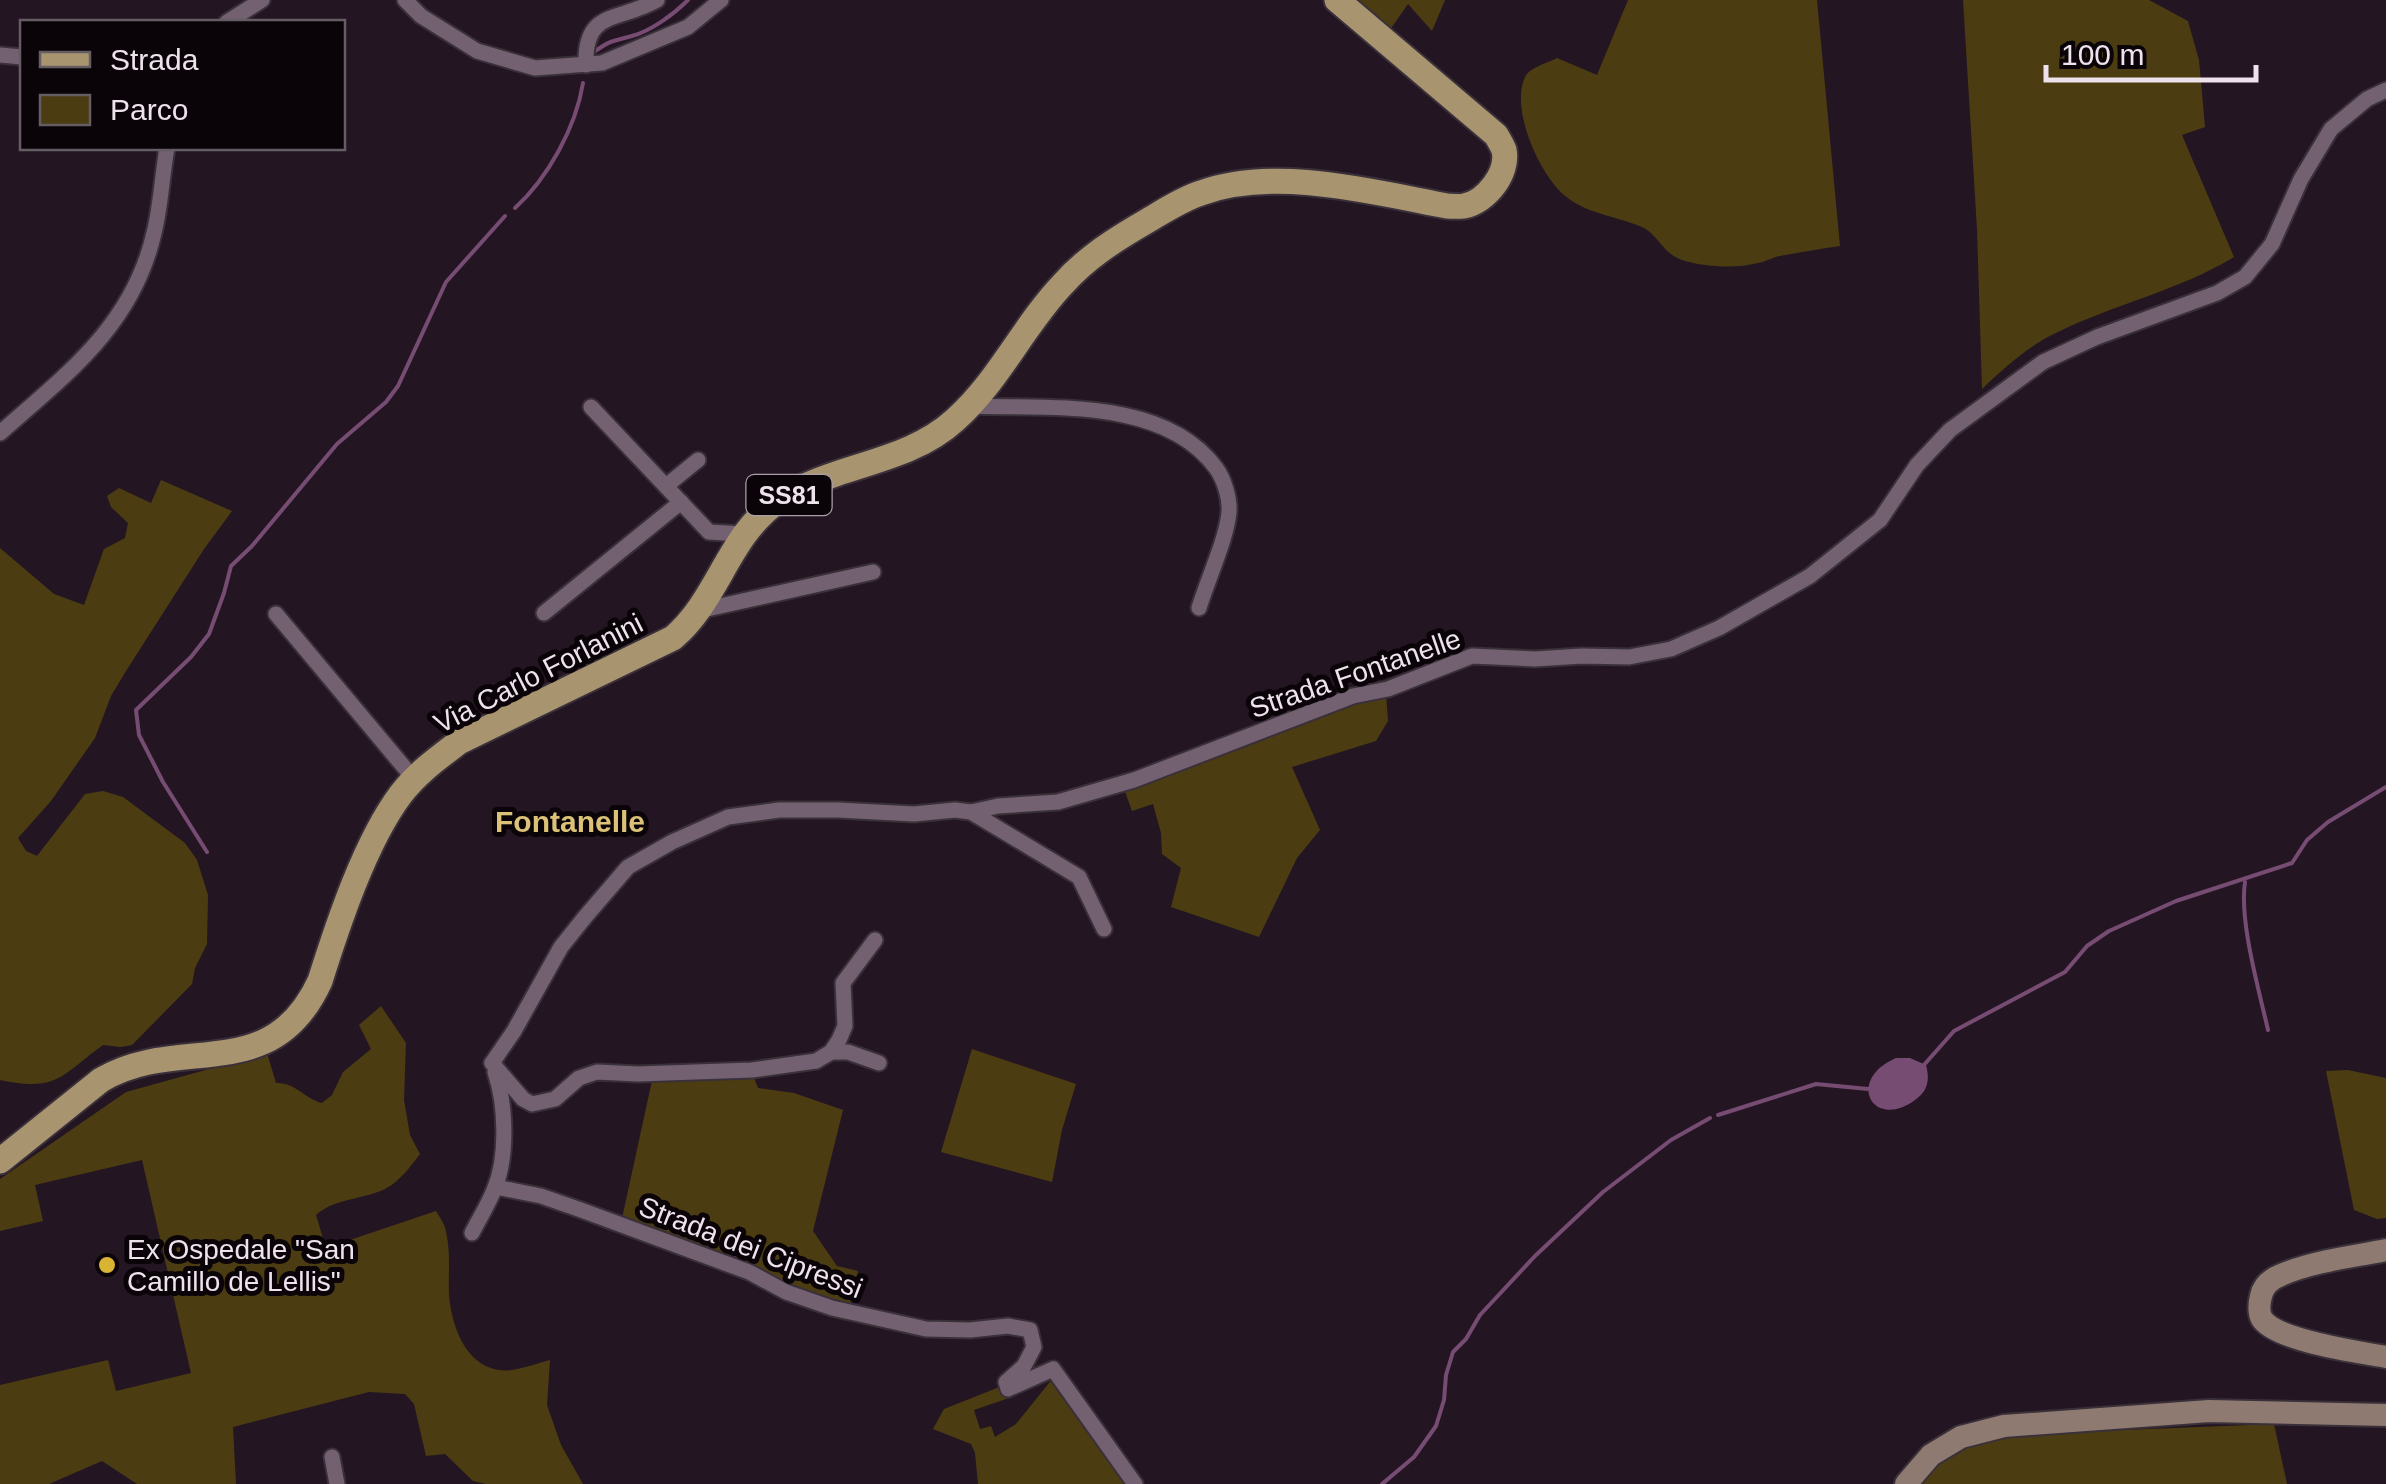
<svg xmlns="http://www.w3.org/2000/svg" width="2386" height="1484" font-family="Helvetica,sans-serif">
<rect width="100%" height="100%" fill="#241523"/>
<g fill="#4b3d11">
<path d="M1345,0h100l-13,31 -24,-27 -23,33z"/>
<path d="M1628,0h189l23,246c-20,3 -40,6 -60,10 -8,1 -14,6 -22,7 -23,6 -54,4 -76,-3 -20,-7 -23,-25 -40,-33 -26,-11 -56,-13 -78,-32 -25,-22 -54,-86 -39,-118 5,-10 23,-14 32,-19l40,17z"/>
<path d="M1963,0h186l39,21 11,39 6,67 -23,8 52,122c-56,34 -120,47 -178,76 -28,13 -52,35 -74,56l-5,-160z"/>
<path d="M161,480l71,31 -28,38 -78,122 -15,25 -16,42 -44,63 -33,37 8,13 11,5 48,-62 18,-3 20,6 62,46 12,17 11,35 -1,49 -12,24 -3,16 -60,61 -11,2 -18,-2c-43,31 -45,47 -103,35v-532l54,46 30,11 20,-56 21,-11 3,-15 -17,-16 -4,-11 12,-8 32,15z"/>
<path d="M1386,694l2,27 -12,20 -84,26 28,63 -23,28 -38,79 -88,-30 10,-39 -19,-14 -1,-21 -8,-29 -21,7 -9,-25z"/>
<path d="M381,1006l25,37 -2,57 6,35 10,19c-10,13 -20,27 -35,35 -23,11 -50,9 -69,26l10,33 110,-37c4,7 9,13 10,21 5,21 2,42 3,63 3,35 20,80 63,75 13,-2 26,-7 38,-10l-3,45 14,40 22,39h-97l-13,-3 -28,-27 -19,2 -12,-52 -9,-10 -36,-2 -136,35 3,57h-99l-35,-23 -53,23h-49v-99l108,-25 8,31 75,-18 -49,-213 -107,25 8,36 -43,10v-52l126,-87 141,-39 9,30c19,-1 29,16 46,20l10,-8 11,-23 28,-23 -12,-24z"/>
<path d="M972,1049l104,35 -14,46 -10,52 -111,-30z"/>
<path d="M2348,1070l38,8v140l-9,1 -23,-9 -28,-139z"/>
<path d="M752,1072l6,16 36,5 49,17 -30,121 24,35 21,5 -8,37 -229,-85 32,-147z"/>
<path d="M1053,1378l75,106h-150l-3,-31 -4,-9 -38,-15 11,-20 58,-23 7,12 -35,12 6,19 11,-3 4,11 21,-13z"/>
<path d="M2274,1424l13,60h-370l34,-32 38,-14 59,-5z"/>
</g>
<path fill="#774c73" d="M1896,1058h14l16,7c4,15 2,26 -11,35 -42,31 -70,-20 -19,-42z"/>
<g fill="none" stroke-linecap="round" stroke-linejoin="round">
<g stroke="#774c73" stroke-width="4">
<path d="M594,52c18,-13 18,-10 38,-16 19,-5 42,-22 56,-36"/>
<path d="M515,208c33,-30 61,-81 68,-125"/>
<path d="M207,852l-44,-70 -24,-47 -3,-25 55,-53 18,-23 15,-41 7,-27 21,-20 85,-102 49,-42 12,-16 48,-104 59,-66"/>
<path d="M2245,882c-6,39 14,108 23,148"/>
<path d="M1923,1066l31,-35 111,-59 22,-26 22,-15 67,-30 116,-38 15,-23 21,-18 58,-35"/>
<path d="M1718,1115l98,-31 52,5 5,-2"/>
<path d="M1382,1484l32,-27 22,-31 8,-26 2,-25 7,-23 13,-13 14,-24 55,-59 68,-64 68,-52 39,-22"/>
</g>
<g stroke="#3a3039" stroke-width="19">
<g id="street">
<path d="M405,0l16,16 56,35 58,17 67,-5 86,-36 33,-27"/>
<path d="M227,22l35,-22"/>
<path d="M0,55l22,2"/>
<path d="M586,65c-2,-56 33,-43 71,-65"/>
<path d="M970,406c79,3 194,-9 246,62 8,11 14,30 13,44 -2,26 -22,69 -30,96"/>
<path d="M591,407l118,125 34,2"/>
<path d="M0,433c67,-59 133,-108 154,-200 7,-28 8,-57 13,-85"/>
<path d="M666,486l32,-26"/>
<path d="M698,611l175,-39"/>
<path d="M544,613l137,-111"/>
<path d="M276,614l138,165"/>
<path d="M971,812l27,-6 60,-4 76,-22 219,-84 35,-7 84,-33 63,3 47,-3 47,1 42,-8 48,-21 91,-52 70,-56 37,-55 33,-35 93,-68 54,-25 120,-44 28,-16 27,-33 29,-65 30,-50 36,-30 19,-9"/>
<path d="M831,1052h17l31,11"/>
<path d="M492,1063l22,-32 47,-84 24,-30 43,-50 44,-25 56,-25 51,-7h59l76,4 41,-4 16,2 108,65 25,52"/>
<path d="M492,1063l31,36 9,5 23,-5 24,-21 18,-6 41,2 114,-4 64,-9 15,-9 8,-12 6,-14 -2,-43 32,-43"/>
<path d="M496,1187l45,9 40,14 168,62 37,20 46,16 94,21 44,1 38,-4 22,4 4,17 -10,19 -18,16 2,7 45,-20 82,115"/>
<path d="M472,1233c7,-14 16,-28 22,-43 14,-33 12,-85 1,-118"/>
<path d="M332,1457l5,27"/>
</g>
</g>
<g stroke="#3a3039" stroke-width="26">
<g id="secondary">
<path d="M2386,1250c-34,7 -73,11 -105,25 -10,4 -18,11 -20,21 -2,8 -3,16 1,23 15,22 97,33 124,38"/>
<path d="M1906,1484l25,-29 30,-18 43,-11 205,-15 177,4"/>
</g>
</g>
<g stroke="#3a3039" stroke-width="29">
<path id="primary" d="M0,1161l101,-81c79,-47 170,8 219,-99 18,-57 45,-139 81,-187 16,-21 37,-36 58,-52l214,-104c46,-39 54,-101 105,-137 54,-37 128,-36 177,-81 44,-39 68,-94 108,-136 24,-27 53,-45 84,-63 17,-10 35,-22 54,-28 73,-27 172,-1 246,13 3,0 14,1 17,0 22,-4 45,-33 40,-56 -2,-5 -5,-10 -8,-15l-159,-135"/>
</g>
<use href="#street" stroke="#736171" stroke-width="15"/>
<use href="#secondary" stroke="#8e7a70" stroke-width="22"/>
<use href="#primary" stroke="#a99470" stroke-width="25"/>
</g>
<circle fill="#d9b334" stroke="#0a0409" stroke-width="4" cx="107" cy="1265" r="10"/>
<g text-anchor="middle" stroke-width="10" stroke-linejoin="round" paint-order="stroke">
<rect fill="#0a0409" stroke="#aaa0a8" stroke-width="2.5" x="746.5" y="475" width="85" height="40" rx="8"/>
<g font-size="25" font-weight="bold" fill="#eee3ec">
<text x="789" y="504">SS81</text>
</g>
<g font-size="28" fill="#eee3ec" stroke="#0a0409">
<text transform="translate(538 673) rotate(-27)" y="10">Via Carlo Forlanini</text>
<text transform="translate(1355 673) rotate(-19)" y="10">Strada Fontanelle</text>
<text transform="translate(751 1247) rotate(21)" y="10">Strada dei Cipressi</text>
</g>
<g font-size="28" fill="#eee3ec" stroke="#0a0409" text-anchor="start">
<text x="127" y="1259">Ex Ospedale "San<tspan x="127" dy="32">Camillo de Lellis"</tspan></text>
</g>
<g font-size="30" font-weight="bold" fill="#dbc276" stroke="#0a0409">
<text x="570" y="832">Fontanelle</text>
</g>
</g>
<rect x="20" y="20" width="325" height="130" fill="#0a0409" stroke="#655d64" stroke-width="2.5"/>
<rect x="40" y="52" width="50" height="15" fill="#a99470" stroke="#655d64" stroke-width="2.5"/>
<text x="110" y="70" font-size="30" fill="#eee3ec">Strada</text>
<rect x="40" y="95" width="50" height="30" fill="#4b3d11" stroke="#655d64" stroke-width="2.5"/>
<text x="110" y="120" font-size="30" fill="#eee3ec">Parco</text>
<path d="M2046 65v15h210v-15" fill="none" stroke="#eee3ec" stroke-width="5"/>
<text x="2061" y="65" font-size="30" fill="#eee3ec" stroke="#0a0409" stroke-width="8" paint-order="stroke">100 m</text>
</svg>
